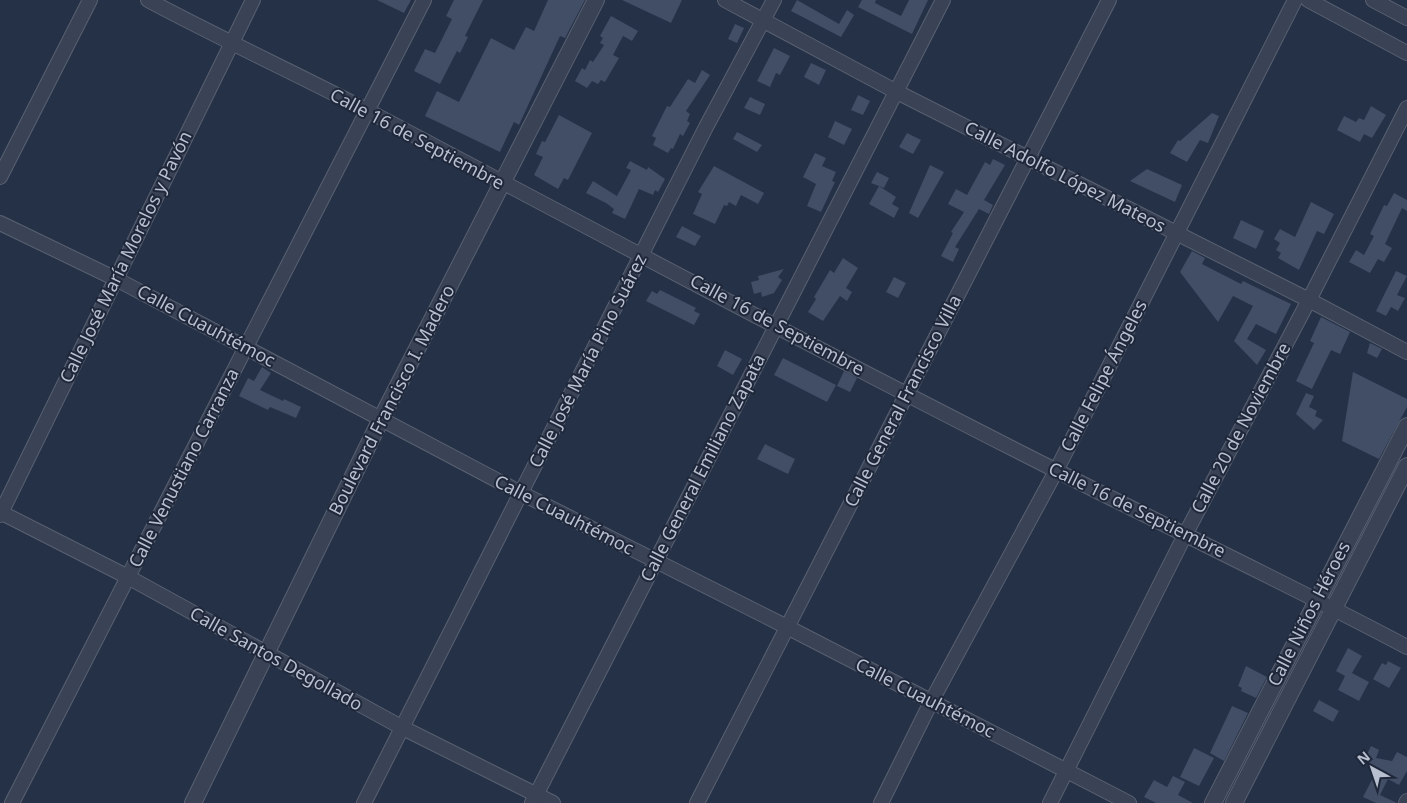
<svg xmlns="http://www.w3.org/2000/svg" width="1407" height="803" font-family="'Noto Sans',sans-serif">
<rect width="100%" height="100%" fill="#253146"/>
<g fill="#424d66">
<path d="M377,0h34l-7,13z"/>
<path d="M454,0h29l-18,36 3,1 -8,16 -3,-2 -17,33 -26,-13 11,-22 10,4 17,-34 -6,-3z"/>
<path d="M548,0h37l-20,38 -5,-2 -41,89 -5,-3 -14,30 -75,-36 12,-25 22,11 32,-64 23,12 12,-23 8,4z"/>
<path d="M622,0h60l-11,23z"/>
<path d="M797,0l42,24 8,-14 7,5 -13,22 -50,-26z"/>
<path d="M862,0h14l-1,3 26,13 8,-16h19l-16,34 -54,-27z"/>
<path d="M611,16l27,15 -6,10 -9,-5 -10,19 6,3 -14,24 -4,-2 -3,4 -6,-3 -5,7 -12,-7 7,-13 3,2 5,-10 3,2 11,-17 -4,-2 3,-5 -3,-2z"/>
<path d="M735,24l9,4 -7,15 -9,-4z"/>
<path d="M774,48l16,8 -10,19 -4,-2 -6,14 -13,-6z"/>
<path d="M811,63l15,7 -7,15 -15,-8z"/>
<path d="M702,70l8,5 -24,36 4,3 -3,7 3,2 -7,13 -3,-2 -7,15 -2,-1 -3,5 -15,-8 3,-7 -4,-2 15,-30 3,1 18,-28 7,4z"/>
<path d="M858,95l12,6 -7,14 -12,-5z"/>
<path d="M750,97l15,7 -5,11 -16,-7z"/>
<path d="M1371,106l15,9 -14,23 -8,-4 -4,8 -23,-12 7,-14 12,6 3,-4 5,2z"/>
<path d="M1212,113l7,3 -11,27 -8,-3 -13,22 -17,-9 8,-13 2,1z"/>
<path d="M559,115l33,18 -24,47 -4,-2 -6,11 -24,-14 9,-18 -7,-3 6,-13 3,1z"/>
<path d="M835,121l17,8 -8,16 -16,-8z"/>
<path d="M737,132l25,13 -5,7 -24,-13z"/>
<path d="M907,133l14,7 -8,14 -14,-7z"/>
<path d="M815,153l11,5 -4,8 14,6 -4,9 3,1 -14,30 -14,-6 9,-22 -13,-7z"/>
<path d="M993,159l12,6 -21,35 9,5 -4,9 -10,-5 -24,38 4,2 -6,13 -12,-6 12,-23 -2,-1 13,-20 -16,-8 8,-15 11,6 18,-33 5,3z"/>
<path d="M630,161l17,9 1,-3 17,12 -7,13 -3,-2 -2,5 -14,-6 -14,30 -13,-6 2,-4 -8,-6 -20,-10 7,-12 24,15 14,-26 -5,-2z"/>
<path d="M930,165l14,7 -26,46 -9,-5z"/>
<path d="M714,166l50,27 -6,11 -17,-9 -5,11 -7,-4 -2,4 -3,-1 -9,19 -22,-10 9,-20 -4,-2z"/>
<path d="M1147,169l35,16 -7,17 -45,-21z"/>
<path d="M877,172l12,6 -5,10 -13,-5z"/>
<path d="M879,186l17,11 -4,7 7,4 -5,10 -25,-14z"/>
<path d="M1394,193l13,7v11l-5,-3 -17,36 7,4 -8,14 -6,-3 -8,14 -21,-11 7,-12 8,5 10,-19 -4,-2 14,-29 3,1z"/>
<path d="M1311,202l23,12 -10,20 -7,-3 -18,39 -21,-12 3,-5 -5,-3 4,-7 -6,-4 6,-10 15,8z"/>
<path d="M1241,220l23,11 -8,18 -23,-11z"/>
<path d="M682,226l19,10 -6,10 -19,-9z"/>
<path d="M1192,251l13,7 -3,6 39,20 2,-3 48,23 -15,30 -20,-10 -9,15 19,11 -9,15 -23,-24 19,-35 -20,-10 -15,26 -38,-50z"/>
<path d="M843,258l15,10 -12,20 6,4 -5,9 -7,-5 -17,25 -15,-9 8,-13 -2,-2 16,-27 4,3z"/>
<path d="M784,269l-6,8 4,3 -8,13 -12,4 -1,-5 -7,2 -3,-12 8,-2 -1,-4z"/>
<path d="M1396,271l11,5 -10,19 8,3 -7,13 -7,-4 -5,9 -10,-5z"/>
<path d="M894,277l12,6 -8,15 -12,-6z"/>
<path d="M660,290l36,18 -2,3 6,3 -6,11 -48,-24 6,-10 5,3z"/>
<path d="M1321,317l29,15 -10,22 -9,-4 -19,39 -16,-8 18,-38 -4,-2z"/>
<path d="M1370,343l12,6 -5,9 -10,-5z"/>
<path d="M725,350l17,9 -9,16 -16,-9z"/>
<path d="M783,358l53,27 -9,17 -53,-27z"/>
<path d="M262,367l9,6 -11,17 23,11 1,-2 17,8 -5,11 -26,-11 -2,3 -29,-14 9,-18 6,3z"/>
<path d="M844,371l13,7 -7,14 -13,-6z"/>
<path d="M1353,372l54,27v8l-28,52 -37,-18z"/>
<path d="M1306,393l8,3 -5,11 8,4 -2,5 8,4 -9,10 -18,-16z"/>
<path d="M765,444l30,15 -7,15 -31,-15z"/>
<path d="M1348,648l14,8 -10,17 17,9 -10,19 -21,-11 7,-14 -9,-5z"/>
<path d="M1388,661l13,7 -12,20 -16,-9 9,-16 4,2z"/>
<path d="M1246,666l21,11 -11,21 -15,-7 1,-3 -4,-2z"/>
<path d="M1319,700l20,11 -6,11 -20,-11z"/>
<path d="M1232,706l16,7 -24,48 -14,-8z"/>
<path d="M1371,746l8,4 -3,8 16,3 5,-9 10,5v14l-8,14 -11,-6 -8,16 17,8h-21l-13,-6 14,-27 -14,-7z"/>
<path d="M1194,748l20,10 -15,28 -19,-9z"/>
<path d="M1173,776l12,6 -7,13 15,8h-37l-12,-6 10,-17 13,7z"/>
</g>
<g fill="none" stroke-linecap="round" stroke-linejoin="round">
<g stroke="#596172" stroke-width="16">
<g id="minor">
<path d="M148,0c73,39 149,74 222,112 229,121 457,243 687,359 117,59 235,115 350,176"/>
<path d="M725,0l170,91 414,209 98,52"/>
<path d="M1308,0l99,53"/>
<path d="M1373,0l34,18"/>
<path d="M0,177l90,-177"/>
<path d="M0,223l116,56 405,214 266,134 342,176"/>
<path d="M0,512l128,65 273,150 152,76"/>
<path d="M0,515l253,-515"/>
<path d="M12,803l412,-803"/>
<path d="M364,803l342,-676 68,-127"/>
<path d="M532,803l411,-803"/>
<path d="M697,803l412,-803"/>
<path d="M881,803l50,-101 125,-231 239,-471"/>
<path d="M1050,803l135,-268 124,-235 98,-192"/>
<path d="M1406,803l1,-2"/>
</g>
</g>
<g stroke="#596172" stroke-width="18">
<g id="tertiary">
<path d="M193,803l188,-384 215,-419"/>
<path d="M1213,803l194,-377"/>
<path d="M1234,803l173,-337"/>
</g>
</g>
<use href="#minor" stroke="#3a4355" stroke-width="14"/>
<use href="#tertiary" stroke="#3a4355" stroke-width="16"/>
</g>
<g text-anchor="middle" stroke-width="4" stroke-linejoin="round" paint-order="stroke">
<g font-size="18" fill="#b8bfce" stroke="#1f283b">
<text transform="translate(417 139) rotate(28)" y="6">Calle 16 de Septiembre</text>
<text transform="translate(1065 177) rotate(27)" y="6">Calle Adolfo López Mateos</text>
<text transform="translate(126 257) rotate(-64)" y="6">Calle José María Morelos y Pavón</text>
<text transform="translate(777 325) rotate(28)" y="6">Calle 16 de Septiembre</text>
<text transform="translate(206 326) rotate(28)" y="6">Calle Cuauhtémoc</text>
<text transform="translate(588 361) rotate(-63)" y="6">Calle José María Pino Suárez</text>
<text transform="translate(1104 376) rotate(-63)" y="6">Calle Felipe Ángeles</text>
<text transform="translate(392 400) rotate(-63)" y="6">Boulevard Francisco I. Madero</text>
<text transform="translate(903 401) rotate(-63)" y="6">Calle General Francisco Villa</text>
<text transform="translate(1241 428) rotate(-62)" y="6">Calle 20 de Noviembre</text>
<text transform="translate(184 468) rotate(-63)" y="6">Calle Venustiano Carranza</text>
<text transform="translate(703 468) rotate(-63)" y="6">Calle General Emiliano Zapata</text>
<text transform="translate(1137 510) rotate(26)" y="6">Calle 16 de Septiembre</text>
<text transform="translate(564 515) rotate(27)" y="6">Calle Cuauhtémoc</text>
<text transform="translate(1309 614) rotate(-63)" y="6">Calle Niños Héroes</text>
<text transform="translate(276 659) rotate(29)" y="6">Calle Santos Degollado</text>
<text transform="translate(925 698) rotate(27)" y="6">Calle Cuauhtémoc</text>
</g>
</g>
<g transform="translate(1372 768) rotate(320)" stroke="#1f283b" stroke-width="4" paint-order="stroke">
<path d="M0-4L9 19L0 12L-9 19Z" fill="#b8bfce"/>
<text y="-8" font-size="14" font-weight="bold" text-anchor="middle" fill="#b8bfce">N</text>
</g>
</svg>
